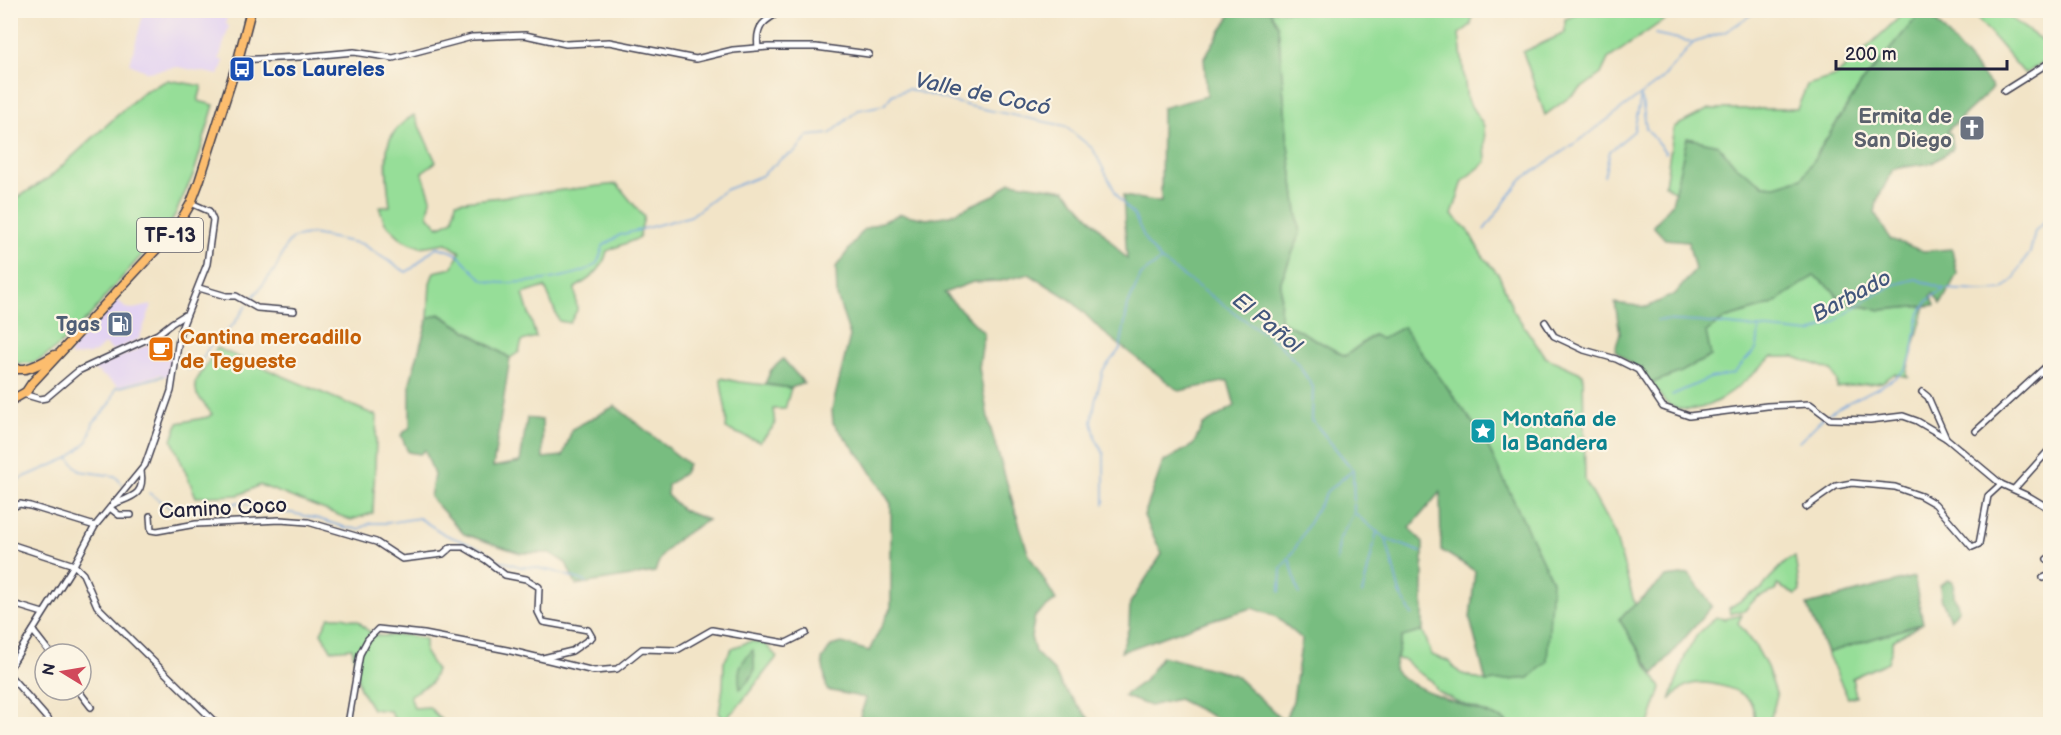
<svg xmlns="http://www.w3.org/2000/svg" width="2061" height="735" font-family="'Balsamiq Sans',sans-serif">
<rect width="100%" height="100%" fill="#fcf5e5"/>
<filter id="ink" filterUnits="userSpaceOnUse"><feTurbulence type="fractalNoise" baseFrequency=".0167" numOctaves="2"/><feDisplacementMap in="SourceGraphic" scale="12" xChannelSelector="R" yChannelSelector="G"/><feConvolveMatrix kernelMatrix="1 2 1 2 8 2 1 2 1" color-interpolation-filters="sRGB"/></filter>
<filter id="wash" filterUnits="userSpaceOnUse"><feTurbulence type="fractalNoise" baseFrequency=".008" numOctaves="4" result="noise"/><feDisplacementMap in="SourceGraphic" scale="24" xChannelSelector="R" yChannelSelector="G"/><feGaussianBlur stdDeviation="1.35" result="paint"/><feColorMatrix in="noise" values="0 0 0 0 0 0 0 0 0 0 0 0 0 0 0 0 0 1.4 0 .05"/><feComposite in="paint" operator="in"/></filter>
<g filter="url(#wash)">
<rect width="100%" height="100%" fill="#f2e4c7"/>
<g fill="#e3d3f2">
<path d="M144,11h83l-1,13 3,2 -10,33 5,2 -5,14 -41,-8 -31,5 -17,-8z"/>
<path d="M117,299l8,9 8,1 19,-4 -13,34 -26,12 -9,-7 -9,9 -23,4 -3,-5z"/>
<path d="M161,339l6,3 -2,8 7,3 -3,24 -8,-3 -43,12 -25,-17z"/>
</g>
<g fill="#96de98" stroke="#5c806a" stroke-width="1.5">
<path d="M1270,11h203l-2,14 -12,9 8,66 17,26 2,36 -23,19 -11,34 16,15 14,25 17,20 14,35 32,47 38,17 2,106 30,55 20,70 -16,14 42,69 -12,36h-141l-4,-4 -46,-18 -21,-11 -5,-10 -16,-10 -11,-11 -9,-1 6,-22 21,-6 9,24 16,6 12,12 26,9 43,-4 -126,-351 -22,13 -8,-5 -28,21 -65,-36 1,-39 19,-47 -12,-89 -10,-119z"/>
<path d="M1587,11h90l-69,48 -7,15 -56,41 -22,-63 42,-19v-14z"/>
<path d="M1913,11h9l-61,73 -59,94 -26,8 -13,-1 -27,-19 -18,-21 -31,-7 -12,54 -10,-7 9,-58 35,-18h88l10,-24 29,-9 67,-62z"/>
<path d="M1971,11h29l50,35v12l-25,16z"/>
<path d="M168,80l34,6 -4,15 16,4 -20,68 -22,48 -68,77c-10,16 -52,58 -70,64 -7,2 -16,1 -23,1v-161l39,-25 93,-85z"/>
<path d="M414,115l22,47 -14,10 9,26 -3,17 10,12 15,-7 3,-18 161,-18 27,33 -5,21 -32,13c-4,19 -16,27 -32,37l2,22 -7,13 -11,-2 -14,-34 -22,7 13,43 -14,4 -3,11 -9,6 -70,-44 -12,4 2,-35 4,-11 18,-4 8,-16 -14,-9 -26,4 -17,-7 -18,-17 -6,-16 11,-1c-2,-16 -7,-52 0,-67 5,-10 14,-18 24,-24z"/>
<path d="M1814,276l17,12 11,15 39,7 44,-4 -19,69 2,2 -14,-3 -12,8 -45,6v-7l-6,-11 -36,-13h-23c-24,21 -67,68 -103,48 -7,-4 -12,-15 -17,-22l29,-11 25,-40 18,-13 47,-14z"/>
<path d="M217,348l160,68 -4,97 -22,7 -91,-35 -21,10 -43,2 -24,-57 6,-17 30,-6 4,-3 -15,-19 -2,-12z"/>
<path d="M721,378l18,4 52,6 -6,21h-12l2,16 -15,17 -34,-13c3,-20 -5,-31 -5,-51z"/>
<path d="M1795,557l5,34 -4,4 -19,-10 -1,6 -19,6 -12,13 -15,4 -1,-6 22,-14 11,-5 7,-10 20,-20z"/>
<path d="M1742,615l-4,8 17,22 12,22 10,29 -8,28h-14c-1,-5 0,-14 -3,-19 -8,-17 -47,-26 -64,-20 -7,2 -13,10 -18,15l15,-44 12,-21 19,-18 8,2z"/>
<path d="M329,617h13l16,4 9,9 12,6 27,-1 19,4v14l11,17 -5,13 -21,12 4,13 15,-1 16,17h-48l-7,-13 -18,-2 -12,-20 -8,-41 -21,2 -10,-17z"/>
<path d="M1923,623l-31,18v8l-4,13 -36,16 4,18 -8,2 -21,-45z"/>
<path d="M751,641l14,3 12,13 -41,52 -12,10 -5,-6 4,-26 1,-25 8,-14z"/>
</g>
<g fill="#78bd80" stroke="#4d705e" stroke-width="1.5">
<path d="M1233,11h37l8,15 10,119 12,89 -19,47 -1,39 65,36 29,-21 7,4 22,-12 81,111 68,143 -5,81 -18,16 -43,4 -16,-63 5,-48 -34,-21 -1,-58 -30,36 13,15v88l-21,6 -8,32c10,19 87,42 110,51l4,4h-285l-3,-4 -42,-21 -28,7 -27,-10 21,-15 18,-25 73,19 49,46 9,-20 9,-62 -27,-23 -23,-8 -44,13 -87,31 8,-25 1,-24 32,-49 -18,-38 19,-54 30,-17 10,-20 32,-19 -7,-25 -49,10 -76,-59 -32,-32 -42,-26 -28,7 -28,1 -29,11 40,40 -5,35 10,55 39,130 28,47 -21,16 -4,21 4,15 20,20 6,13 30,36v3h-233l8,-26 -39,-8 -5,-30 9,-14 11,-3 27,8 22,-44v-103l-26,-42 -32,-39 -1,-14 18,-73 -13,-40 -1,-29 28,-38 37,-15 26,5 23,-4 46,-21 14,-12 55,8 62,69 -4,-63 38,6 1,-94 45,-12 -3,-38z"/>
<path d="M1922,11h5l66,77 -46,43 4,3 2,13 -1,3 -20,13 -39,6 -16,32 -2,12 15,26 33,12 29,-2 5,25 -16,30 -8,-11 -2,3 4,9 -54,5 -39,-8 -11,-14 -17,-12 -43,29 -47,14 -18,13 5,24 -30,16 -29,11 -37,-33 5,-17 -5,-30 32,4 28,-13 20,-24 -7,-29 -23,-2 -12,-13 19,-22 15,-66 31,7 18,21 27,19 13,1 26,-8 59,-94z"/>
<path d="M439,314l71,44 -17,109 27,-5 7,-44 15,2 1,38 20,-2 9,-27 43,-23 73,58 -4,9 -16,12 -1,10 15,15 26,10c-22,13 -46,25 -53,52l-79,13 -10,-22 -16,-10h-30l-56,-19 -34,-37 4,-22 -9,-25 -5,4 -12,-2 -7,-17 9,-8v-45l18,-64z"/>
<path d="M783,359l21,24 -13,5 -26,-4 6,-14z"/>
<path d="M1689,574l23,32 -58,68 -35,-55 47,-42z"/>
<path d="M1914,577l9,46 -96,30 -20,-48z"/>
<path d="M1948,580l5,2 1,13 5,14 -9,11 -9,-22 -1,-13z"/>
<path d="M753,650c3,21 3,25 -13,39 -3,-20 -1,-25 13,-39z"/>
</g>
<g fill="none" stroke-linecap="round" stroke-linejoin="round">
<g stroke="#71a4dd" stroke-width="1.5">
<path d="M1655,34l37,8"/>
<path d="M1642,99l4,29 20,25"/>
<path d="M1604,176l6,-25 24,-20 7,-35"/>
<path d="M1484,230l37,-50 63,-43 77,-57 32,-37 34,-12 31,-21"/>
<path d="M1162,261l118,84 17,18 16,24 -1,33 41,50 1,43 32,26 14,54 12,22"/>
<path d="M250,301l26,-33 10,-22 7,-8 19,-4 50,10 44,28c13,-6 18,-18 31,-25 6,2 13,3 18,6 11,7 20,24 32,28 20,6 94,-3 109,-17 4,-4 5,-12 7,-18l17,-11 71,-19 34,-26 36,-14 20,-17 14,-7 13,-16 22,-2 28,-24 26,-5 8,-10 16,-6 61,17 96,20 28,23 26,50 15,16 13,28 14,17 -20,15 -13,30 -8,44 -17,21 -8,32 -3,20 4,17 8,15v50"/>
<path d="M1657,320l41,2 113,11 23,-11 36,-25 23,-12 23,-6 28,10 37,2 22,-1 12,-12 7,-14 8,-11 5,-22 15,-15"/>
<path d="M188,370l15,-12 6,-11 24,-22 14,-20"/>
<path d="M1672,395l38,-17 23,-4 24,-26 2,-19"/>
<path d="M1828,414c21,-15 60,-27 76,-44 16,-19 6,-51 24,-69 4,-5 10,-8 15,-11"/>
<path d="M1799,442l25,-25"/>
<path d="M69,458l11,13 35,5 8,9"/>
<path d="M10,483l59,-25 19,-17 5,-18 17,-19 6,-16 47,-12"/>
<path d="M149,493l24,17 56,-4 9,-4 39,10 15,1 27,6 28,9 12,1 12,-6h16l32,-5 25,16 40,16 15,10 22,7h11l21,4 34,11"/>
<path d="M1386,539l35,13"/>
<path d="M1290,560l9,34"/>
<path d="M1337,562l2,-22 15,-27"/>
<path d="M1280,592l1,-23 12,-17 34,-61 25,-20"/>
<path d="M1362,594l15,-62"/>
<path d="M1167,723l1,1"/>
</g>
</g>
</g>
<g filter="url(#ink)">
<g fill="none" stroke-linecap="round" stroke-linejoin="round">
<g stroke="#413f50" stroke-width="8">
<g id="minor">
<path d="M758,47c-3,-22 7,-27 25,-37"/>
<path d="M238,60l62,-3 54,-5 39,6 79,-21 53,-2 41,9 43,-2 87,17 37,-9 35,-3h48l53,7"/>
<path d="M2004,91l46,-29"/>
<path d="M199,288l27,8h10l21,12 37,3"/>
<path d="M1545,322l9,14 30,14 32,9 22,11 25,37 26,9 78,-10 43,-2 20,15 40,1 33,-4 14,5 29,17 55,46 29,13 20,12"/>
<path d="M2041,372l9,7"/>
<path d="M1922,392l6,5 18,41"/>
<path d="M23,394l17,5 6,-1 32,-27 80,-37 14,-11 13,-8"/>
<path d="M1976,431l74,-68"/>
<path d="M2014,489l36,-40"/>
<path d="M114,504c19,-8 31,-9 27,-33"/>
<path d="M1806,507l30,-21 16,-3 43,4 26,9 14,8 37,43 7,-3 9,-48 13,-12"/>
<path d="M10,508l10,-4 10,2 65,20"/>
<path d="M110,508l9,7h12"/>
<path d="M150,516l1,14 6,1 39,-7 84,-4 28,2 68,20 26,17 41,-5 8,-7h13l22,13 19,15 21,4 13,8 -1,25 5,10 45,8 4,7 -20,14 -29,7"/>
<path d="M10,544l64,21 9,9 14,32 120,118"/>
<path d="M2047,559l3,-2"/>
<path d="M2043,578l7,-3"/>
<path d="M10,603l33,10"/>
<path d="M33,631l18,23"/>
<path d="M10,667l64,-102 21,-39 50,-61 26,-74 9,-59 27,-68 6,-44 -4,-9 -18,-8"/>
<path d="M10,676l42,48"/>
<path d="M78,690l13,17"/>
<path d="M348,724l12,-70 8,-15 10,-10 46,5 83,16 87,21 23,-2 25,-20 35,1 35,-20 74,13 20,-10"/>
</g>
</g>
<g stroke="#413f50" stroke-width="11">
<g id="primary">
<path d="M10,372c7,-4 9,-3 15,-3 10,-2 22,-9 30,-14"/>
<path d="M10,401l16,-9 6,-9 145,-156 14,-24 8,-21 39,-122 13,-50"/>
</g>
</g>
<use href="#minor" stroke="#fff" stroke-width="5"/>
<use href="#primary" stroke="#fcbd6e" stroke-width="8"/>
</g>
</g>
<defs>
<g id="bus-square" transform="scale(1.35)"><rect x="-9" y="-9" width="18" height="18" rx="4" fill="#1a4fb4" stroke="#fcf5e5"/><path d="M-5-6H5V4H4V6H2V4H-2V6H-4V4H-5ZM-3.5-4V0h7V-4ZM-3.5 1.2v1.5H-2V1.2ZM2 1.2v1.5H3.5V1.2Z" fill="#fff"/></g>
<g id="church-square" transform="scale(1.35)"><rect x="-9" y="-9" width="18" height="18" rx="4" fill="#6b7280" stroke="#fcf5e5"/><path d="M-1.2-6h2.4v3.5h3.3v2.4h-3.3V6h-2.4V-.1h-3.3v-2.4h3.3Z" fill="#fff"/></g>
<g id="fuel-square" transform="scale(1.35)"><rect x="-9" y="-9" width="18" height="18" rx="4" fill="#5c6f8a" stroke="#fcf5e5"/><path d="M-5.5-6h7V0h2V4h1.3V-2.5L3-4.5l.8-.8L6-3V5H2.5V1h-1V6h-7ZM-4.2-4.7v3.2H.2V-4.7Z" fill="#fff"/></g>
<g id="cafe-square" transform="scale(1.35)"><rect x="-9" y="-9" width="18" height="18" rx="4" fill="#e8710a" stroke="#fcf5e5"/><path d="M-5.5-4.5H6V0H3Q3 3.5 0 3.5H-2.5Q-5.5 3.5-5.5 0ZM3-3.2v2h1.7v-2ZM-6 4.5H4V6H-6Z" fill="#fff"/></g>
<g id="sight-square" transform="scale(1.35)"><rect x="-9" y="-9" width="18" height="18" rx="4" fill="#0f9aa8" stroke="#fcf5e5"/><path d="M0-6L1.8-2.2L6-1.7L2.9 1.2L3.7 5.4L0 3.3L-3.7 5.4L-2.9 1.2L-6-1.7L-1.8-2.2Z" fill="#fff"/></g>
</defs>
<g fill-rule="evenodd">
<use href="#bus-square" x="242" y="69"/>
<use href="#church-square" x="1972" y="128"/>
<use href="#fuel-square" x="120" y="324"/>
<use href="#cafe-square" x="161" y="349"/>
<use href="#sight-square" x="1483" y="431"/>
</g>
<g text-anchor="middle" stroke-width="4.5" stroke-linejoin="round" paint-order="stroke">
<rect fill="#fcf5e5" stroke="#63616e" stroke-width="1.5" x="137" y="218" width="66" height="34" rx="4.5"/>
<g font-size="20" font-weight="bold" fill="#22223b">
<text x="170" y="242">TF-13</text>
</g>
<g font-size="21" font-weight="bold" fill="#164399" stroke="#fcf5e5" text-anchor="start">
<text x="262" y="76">Los Laureles</text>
</g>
<g font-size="21" font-weight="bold" fill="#5b616d" stroke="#fcf5e5" text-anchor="end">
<text x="1952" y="123">Ermita de<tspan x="1952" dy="24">San Diego</tspan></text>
</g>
<g font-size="21" font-weight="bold" fill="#4e5e75" stroke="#fcf5e5" text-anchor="end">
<text x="100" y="331">Tgas</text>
</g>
<g font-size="21" font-weight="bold" fill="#c56008" stroke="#fcf5e5" text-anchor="start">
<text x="180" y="344">Cantina mercadillo<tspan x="180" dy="24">de Tegueste</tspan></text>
</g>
<g font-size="21" font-weight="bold" fill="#0d838f" stroke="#fcf5e5" text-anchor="start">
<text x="1502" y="426">Montaña de<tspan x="1502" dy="24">la Bandera</tspan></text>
</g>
<g font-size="21" fill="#22223b" stroke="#fcf5e5">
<text transform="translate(223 508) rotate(-3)" y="7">Camino Coco</text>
</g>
<g font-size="22" font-style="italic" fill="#42567c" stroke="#fcf5e5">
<text transform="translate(983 93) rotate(12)" y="8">Valle de Cocó</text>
<text transform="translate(1851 295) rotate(-28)" y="8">Barbado</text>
<text transform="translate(1268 322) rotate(39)" y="8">El Pañol</text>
</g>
</g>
<rect width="2061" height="735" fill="none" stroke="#fcf5e5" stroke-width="36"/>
<g transform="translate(63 672) rotate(281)"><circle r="28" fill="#fcf5e5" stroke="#a5a1a1" stroke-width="1.5"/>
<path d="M0-4.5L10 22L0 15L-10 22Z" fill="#d1495b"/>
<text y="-9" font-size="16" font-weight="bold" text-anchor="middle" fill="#22223b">N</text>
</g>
<path d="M1836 60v9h171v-9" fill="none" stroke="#22223b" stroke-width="3"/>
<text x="1845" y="60" font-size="18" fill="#22223b" stroke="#fcf5e5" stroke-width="4.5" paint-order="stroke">200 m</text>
</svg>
